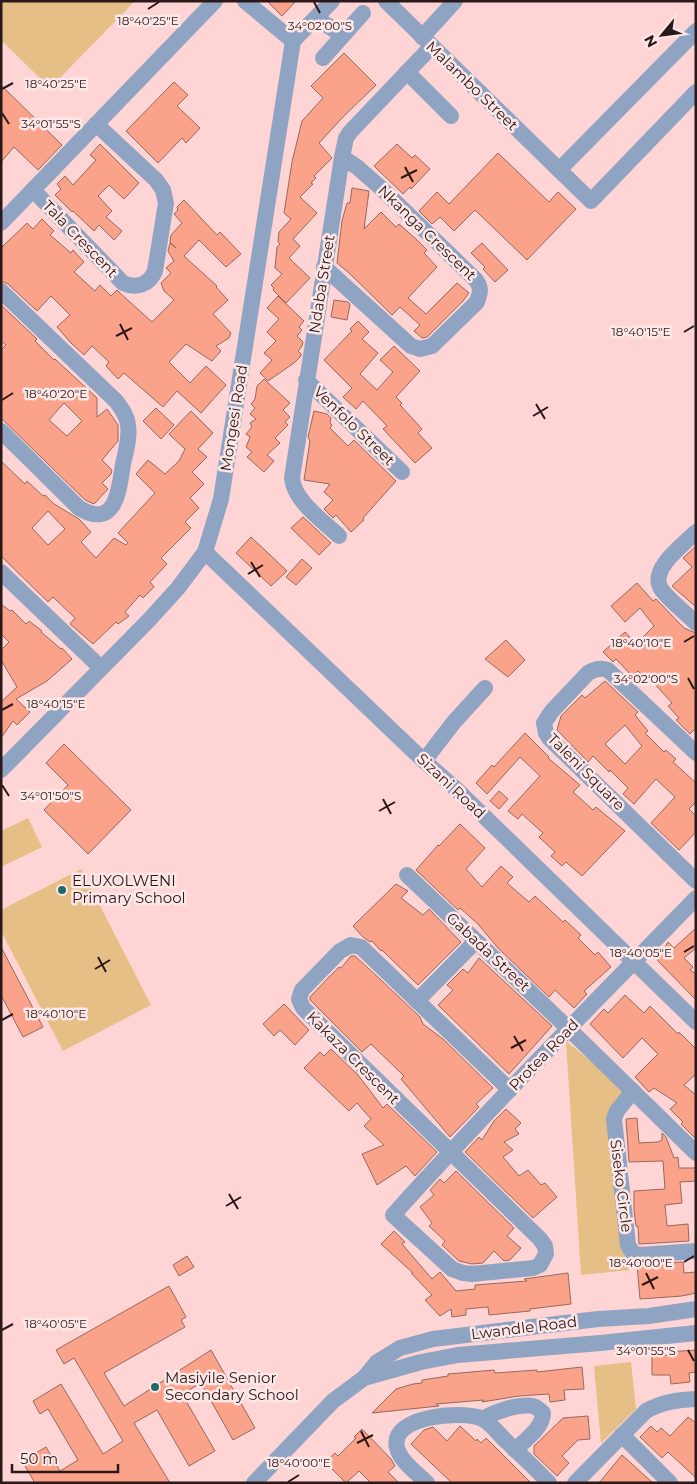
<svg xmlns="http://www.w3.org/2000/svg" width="697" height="1484" font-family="Montserrat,sans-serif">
<rect width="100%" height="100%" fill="#ffd4d5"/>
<g fill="#e5bf86">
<path d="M1,1h134l-85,87 -49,-48z"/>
<path d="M28,818l14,29 -41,20v-36z"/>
<path d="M81,869l70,136 -88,46 -62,-120v-21z"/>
<path d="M566,1041l59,48 -16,31 20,150 -48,5z"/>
<path d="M631,1362l5,47 -35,34 -7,-77z"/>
</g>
<g fill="#fba38a" stroke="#96695d" fill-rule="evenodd">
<path d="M267,1h29l-14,15z"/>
<path d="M344,53l32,32 -33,32 -24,26 13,15 -18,18 2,2 -5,5 2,1 -13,13 17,16 -24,26 7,7 -11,12 21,20 -24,25 -13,-13 1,-2 -3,-3 11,-11 -7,-6 2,-21 3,-3 -2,-2 1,-10 12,-13 -7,-6 8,-51 10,-41 21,-23 -12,-12z"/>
<path d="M174,82l14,13 -11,11 23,22 -14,15 -4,-5 -24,25 -32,-32z"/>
<path d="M1,85l61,60 -24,25 -24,-23 -13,15z"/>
<path d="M100,144l39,39 -15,16 -15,-14 -11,11 14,15 -6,6 16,14 -8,9 -15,-15 -5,6 -21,-20 -1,1 -17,-17 6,-6 -4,-5 8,-8 8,9 23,-25 -6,-5z"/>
<path d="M397,144l15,14 3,-3 15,14 -19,20 -1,-2 -7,7 -29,-28z"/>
<path d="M498,153l51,49 9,-10 18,17 -49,51 -52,-50 -21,21 -14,-14 -8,7 -13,-13 18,-19 12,12z"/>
<path d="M352,188l17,3 -5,38 17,-17 15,15 3,-3 18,16 10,10 -3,3 13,14 -29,31 18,16 31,-31 12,10 -6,8 -36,36 -5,1 -8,-7 6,-6 -20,-18 -8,8 -43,-42 -12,-10 5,-42 5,-18h3z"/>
<path d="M184,200l33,35 3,-3 21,22 -15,13 -27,-27 -15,16 33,30 -1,1 12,13 -15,14 18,19 -2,5 -13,8 5,5 -9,10 -26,-17 -17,18 21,21 16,-17 20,19 -25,28 -24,-22 -14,16 -39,-34 -6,6 -12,-13 3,-4 -17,-16 -8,9 -13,-12 -14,-16 13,-12 -19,-19 -14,15 -29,-27 -7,-3v-33l26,-25 6,6 9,-10 12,12 -4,4 21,18 2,-3 11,12 -10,10 21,19 5,-6 11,11 6,-6 3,3 32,29 22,-22 -10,-9 -3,-8 10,-10 -5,-5 8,-7 -6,-10 2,-8 6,5 -6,-6 1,-7 11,-12 -8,-9 4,-4 -1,-3z"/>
<path d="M482,243l26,27 -13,12 -12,-13 2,-2 -14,-14z"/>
<path d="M278,296l26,25 -5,6 3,3 -5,6 6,6 -1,4 -4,5 3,3v2l-7,7 -26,18 -8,-8 12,-13 -8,-7 12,-12 -9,-9 12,-13 -12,-11z"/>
<path d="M334,300l14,2 2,2 -3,16 -16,-3z"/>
<path d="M1,305l36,34 -2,2 19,19 1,-1 42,39v19l10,-8 11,16v16l-16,19 10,10 -1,4 -9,9 6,6 -14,15 -9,-4 -84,-82v-68l5,-5 -5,-4zM64,403l18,18 -15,15 -18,-16z"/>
<path d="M358,321l11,11 -7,7 16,14 -18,21 17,16 16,-18 -13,-12 14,-14 26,25 -24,26 6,6 -2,2 22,24 -4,4 14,15 -17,15 -32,-34 4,-3 -24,-25 -7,8 -13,-12 9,-9 -28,-28 28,-29 -2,-2z"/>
<path d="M264,379l26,24 -7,7 7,7 -5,5 3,3 -13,13 5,5 -13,12 7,6 -10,11 -17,-15 5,-5 -6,-5 4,-10 -4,-3 6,-7 -2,-4 6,-4 -6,-5 5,-6 -4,-4 4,-5 2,-13z"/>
<path d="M156,408l18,17 -13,14 -18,-18z"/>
<path d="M191,411l22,22 -15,16 9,8 -15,15 12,12 -14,14 9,10 -14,14 6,6 -30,30 6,6 -17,18 4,5 -11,11 -3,-3 -15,17 4,4 -11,8 -2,-2 -23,22 -23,-20 5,-6 -22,-21 -5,5 -47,-46v-95l24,23 2,-3 16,15 2,-1 9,9 25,15 12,13 -10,10 15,16 18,-20 12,7 2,-2 -10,-10 37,-40 -19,-19 12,-14 17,14 14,-13 6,-12 -16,-15zM48,511l17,18 -17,16 -16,-17z"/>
<path d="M314,411l13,3 4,4 -1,5 2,2 -2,3 18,18 6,-6 42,41 -33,37 1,2 -13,12 -15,-17 -3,3 -9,-9 9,-9 -9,-8 6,-8 -26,-4 6,-39 -2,-4z"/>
<path d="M303,517l28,26 -12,12 -28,-27z"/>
<path d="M251,537l36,34 -16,15 -35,-33z"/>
<path d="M696,546v61l-24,-21 20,-19 -9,-9z"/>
<path d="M302,559l10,9 -16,17 -10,-8z"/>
<path d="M637,583l16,18 3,-2 28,29 12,5v95l-6,6 -14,-14 3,-2 -11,-12 4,-3 -20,-22 -3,2 -11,-12 -6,5 -16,-17 -3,3 -10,-10 22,-20 11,12 18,-18 -14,-18 -15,14 -14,-16z"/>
<path d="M1,604l9,7 2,-1 14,14 3,-3 13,10 -1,1 20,17 1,-1 10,11 -25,22 -31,18 14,13 -13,13 -4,-4 -12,17v-36l16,-15 -16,-27v-10l8,-8 -8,-8z"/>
<path d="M506,640l19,20 -17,17 -23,-18z"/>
<path d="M605,681l33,31 -3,3 13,16 -3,2 19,19 2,-2 10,9 -3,3 23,21v19l-7,7 7,7v16l-17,18 -28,-27 24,-26 -19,-18 -22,25 -11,-10 5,-6 -18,-18 -1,2 -16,-16 -5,6 -31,-32 4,-14 21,-21 3,3zM625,725l17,21 -17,18 -20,-20z"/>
<path d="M525,733l24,24 -1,1 32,27 -7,7 20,18 3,-3 29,24 -43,45 -16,-14 -4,4 -11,-10 4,-4 -16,-15 4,-4 -21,-19 -4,5 -10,-8 32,-35 -20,-19 -33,37 -11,-11 16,-18 2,2z"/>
<path d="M64,744l67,66 -43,44 -44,-44 24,-25 -22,-22z"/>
<path d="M499,791l9,8 -9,10 -9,-8z"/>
<path d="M460,824l25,24 -19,21 16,18 19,-21 12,11 -6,6 22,19 6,-6 28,26 2,-2 16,15 -3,3 17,17 3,-3 13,15 -27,24 3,3 -13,14 -19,-18 -6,7 -51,-49 -20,-24 -18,-16 -2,2 -42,-40 22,-25 1,1z"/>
<path d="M396,884l12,7 -7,7 22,17 6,-6 32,33 -43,43 -36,-35 -1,1 -9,-10 -2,1 -7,-5 -10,-11z"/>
<path d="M696,928v20l-12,10 9,9 -3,3 6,4v26l-39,-40 11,-18 6,6z"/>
<path d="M1,947l42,80 -20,10 -22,-42z"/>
<path d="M351,956h4l26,24 39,37 3,7 20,15 50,49 -17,16 3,3 -29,30 -49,-58 3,-3 -33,-32 -9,8 -52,-52v-3l19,-20 10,-10 2,1z"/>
<path d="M479,958l73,68 -43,48 -71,-69 15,-15 -6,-5 16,-16 5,4z"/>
<path d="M625,995l19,18 6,-7 28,28 1,-2 17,17v25l-12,11 12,10v44l-15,-15 2,-2 -13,-13 7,-6 -23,-15 -5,4 -14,-15 23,-23 -16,-16 -19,20 -33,-34 14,-15 4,4z"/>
<path d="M284,1004l25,26 -14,15 -15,-15 -6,6 -11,-12z"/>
<path d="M331,1049l27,26 25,33 4,-4 50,48 -22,24 -9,-10 -29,19 -15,-31 22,-9 -20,-19 7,-7 -14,-16 -8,8 -45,-43 16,-16 4,4z"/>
<path d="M506,1109l15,14 -6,6 4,5 -15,8 9,8 -10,7 16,19 9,-6 13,15 4,-2 12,14 -24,21 -68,-66 14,-15 3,3 12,-19z"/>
<path d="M637,1118l2,25 19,-1 4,-2v-7l4,4 8,21 4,-1 1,11h17v13l-16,1 2,21 -17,2 2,21 21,-2 1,17 -50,3 -1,-18h-2l-2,-16v-19l31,-2 -2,-28 -34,1 -3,-43z"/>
<path d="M456,1171l58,57 -7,8 14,12 -11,12 -6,1 -10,-10 -11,12 -11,1 -13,-3 -17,-16 3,-4 -16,-15 3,-3 -12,-16 14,-12 -4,-5 10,-11 4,4z"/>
<path d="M394,1231l11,11 -3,2 30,35 8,-7 16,19 19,-2v-4l52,-4 -3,-2 44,-6 3,31 -41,5v2l-41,4 -1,-8 -22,2v6l-14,2 -1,-8 -11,7 -15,-16 7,-5 -20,-21v-2l-31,-28z"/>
<path d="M187,1256l7,11 -15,9 -6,-11z"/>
<path d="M683,1262l1,11 12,-1v21l-14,3 -42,3 -3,-35z"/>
<path d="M169,1286l17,31 -5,3 4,7 -81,46 20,33 87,-56 44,78 -22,12 -32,-57 -19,11 33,57 -26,15 -32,-56 -23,13 36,60h-135l-13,-22 24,-14 14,24 18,-11 -30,-51 -8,5 -7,-13 28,-17 42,70 20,-13 -49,-83 -10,6 -8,-14z"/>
<path d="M696,1350v22l-7,1 1,9 -19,2 -1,-9h-18v-20h16v-3z"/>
<path d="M582,1367l2,22 -20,1 1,10 -15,2 -1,-8 -30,2 -37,6 2,-2 -48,4 3,2 -67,7 24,-24 17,-5 9,-1v-3l26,-4v-2l46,-4 1,3 42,-3v2z"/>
<path d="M588,1416l2,23 -12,1 -16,16 7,7 -12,13 -23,-22v-8l29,-28z"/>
<path d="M688,1417l8,6v55l-28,-26 -6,6 -22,-21 11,-11 6,6 4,-4 9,8z"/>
<path d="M460,1426l16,15 1,-2 4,4 5,-5 45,45h-79l-41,-39 13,-14 9,-3 14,14z"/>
<path d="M362,1429l29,30 4,7 -7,6 11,11h-28l-12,-12 -13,12 -21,-21 10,-9 3,3 18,-18 -2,-1z"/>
<path d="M622,1455l31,28h-54z"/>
</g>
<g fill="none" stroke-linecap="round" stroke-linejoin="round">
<g stroke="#8fa4c2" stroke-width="16">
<path d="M245,1l48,40"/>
<path d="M386,1l205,200 105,-109"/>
<path d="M316,18l26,17"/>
<path d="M422,37l33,-36"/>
<path d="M323,58l40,-45"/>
<path d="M407,72l44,44"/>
<path d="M559,170l137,-139"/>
<path d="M33,190l90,93c13,6 26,2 32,-12l11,-68 -3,-13 -7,-10 -60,-56"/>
<path d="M1,223l214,-222"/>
<path d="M324,267l87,79 9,3 12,-3 45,-44c3,-8 5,-14 -1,-22l-95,-92 -24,-21 -15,-10"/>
<path d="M1,291l115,110c5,7 11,14 12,24 2,12 -2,26 -5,39 -4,26 -7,66 -44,44l-78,-77"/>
<path d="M306,380l96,92"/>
<path d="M696,532c-13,13 -45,36 -36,55 4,9 28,28 36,36"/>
<path d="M339,536c-16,-15 -45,-35 -47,-58l50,-321 4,-19 5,-7 81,-85"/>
<path d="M205,552l219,209 32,28 240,233"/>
<path d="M1,572l100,96"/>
<path d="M696,753l-88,-83c-8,-3 -14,-1 -20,3l-36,38 -8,12 2,10 3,5 147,143"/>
<path d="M424,761l30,-39 31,-34"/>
<path d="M1,770l148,-150 29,-32 27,-36 16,-53 72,-458 39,-40"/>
<path d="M407,875l162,154 127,124"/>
<path d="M417,1001l59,-60"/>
<path d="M510,1090l-149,-143 -10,-2 -11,6 -38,39 -3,9 4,9 237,231 5,7 1,8 -6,11 -7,3 -61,6 -9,-1 -11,-4 -59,-54c98,-109 201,-212 303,-317"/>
<path d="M633,1091l-16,20 -3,8 14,126 5,8 8,2 55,-4"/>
<path d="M364,1378l57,-16 37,-7 142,-12 96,-10"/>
<path d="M482,1419c13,-7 36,-16 51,-13 4,1 7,4 10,7 0,15 -18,27 -28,37"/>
<path d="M622,1435l48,48"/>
<path d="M254,1483l79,-82 31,-23 13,-16 23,-14 33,-9 165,-20 51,-3 47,-7"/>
<path d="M427,1483c-10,-10 -26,-21 -30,-35 -8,-33 67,-38 86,-29 8,5 15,14 22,21 15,14 30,28 44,43"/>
<path d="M575,1483l71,-72c16,-9 31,-11 50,-12"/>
</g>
</g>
<path fill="none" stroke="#2b1819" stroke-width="2" d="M314,2l6,11M148,9l11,-7M2,89l11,-6M2,113l7,11M405,167l8,15M401,178l16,-8M120,324l8,16M684,332l10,-6M116,336l16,-8M2,400l11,-7M536,404l9,15M533,416l15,-9M251,562l9,15M248,574l15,-9M684,642l10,-6M688,678l6,11M2,710l11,-6M2,785l7,11M383,799l8,15M379,811l16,-9M684,952l10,-6M98,957l8,15M95,969l15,-9M2,1020l11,-6M514,1036l9,15M511,1048l15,-8M229,1194l9,15M226,1206l15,-9M684,1262l10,-6M646,1273l8,16M642,1285l16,-8M2,1330l11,-6M688,1350l6,11M361,1431l8,16M357,1443l16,-8M288,1482l11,-7"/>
<g fill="#1d6a6b" stroke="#fde7e7" stroke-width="2">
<circle cx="62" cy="890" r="5"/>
<circle cx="155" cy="1387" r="5"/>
</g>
<g text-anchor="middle" stroke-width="5" stroke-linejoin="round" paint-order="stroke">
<g font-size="15" fill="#2b1819" stroke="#fde7e7">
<text transform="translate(472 86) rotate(44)" y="5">Malambo Street</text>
<text transform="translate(427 233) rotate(44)" y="5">Nkanga Crescent</text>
<text transform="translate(80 239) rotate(46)" y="5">Tala Crescent</text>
<text transform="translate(322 284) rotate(-81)" y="5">Ndaba Street</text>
<text transform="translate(234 418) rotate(-81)" y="5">Mongesi Road</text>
<text transform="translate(354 426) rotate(44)" y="5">Venfolo Street</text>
<text transform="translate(586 772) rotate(45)" y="5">Taleni Square</text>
<text transform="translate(451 786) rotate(43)" y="5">Sizani Road</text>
<text transform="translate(488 952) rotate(43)" y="5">Gabada Street</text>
<text transform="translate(544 1055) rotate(-46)" y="5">Protea Road</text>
<text transform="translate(353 1058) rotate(45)" y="5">Kakaza Crescent</text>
<text transform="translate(621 1186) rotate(83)" y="5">Siseko Circle</text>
<text transform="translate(524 1328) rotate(-7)" y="5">Lwandle Road</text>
</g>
<g font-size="15" fill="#2b1819" stroke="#fde7e7" text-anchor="start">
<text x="72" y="886">ELUXOLWENI<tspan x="72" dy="17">Primary School</tspan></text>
<text x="165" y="1383">Masiyile Senior<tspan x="165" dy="17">Secondary School</tspan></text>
</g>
</g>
<g font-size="12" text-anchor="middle" fill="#2b1819" stroke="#fde7e7" stroke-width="5" stroke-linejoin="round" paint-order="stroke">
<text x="148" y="25">18°40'25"E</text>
<text x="320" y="30">34°02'00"S</text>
<text x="56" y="88">18°40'25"E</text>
<text x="51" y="128">34°01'55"S</text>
<text x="641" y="336">18°40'15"E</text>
<text x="56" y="398">18°40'20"E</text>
<text x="641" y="647">18°40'10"E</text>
<text x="646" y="683">34°02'00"S</text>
<text x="56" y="708">18°40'15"E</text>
<text x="51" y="800">34°01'50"S</text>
<text x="641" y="957">18°40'05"E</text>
<text x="56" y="1018">18°40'10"E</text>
<text x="641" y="1267">18°40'00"E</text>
<text x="56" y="1328">18°40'05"E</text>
<text x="646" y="1355">34°01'55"S</text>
<text x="299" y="1467">18°40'00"E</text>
</g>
<rect width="697" height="1484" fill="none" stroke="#2b1819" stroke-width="5"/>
<g transform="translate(662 35) rotate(241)" stroke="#fde7e7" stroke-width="4" paint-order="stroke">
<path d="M0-4L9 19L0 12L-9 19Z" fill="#2b1819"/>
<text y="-8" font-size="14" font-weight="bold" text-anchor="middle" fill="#2b1819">N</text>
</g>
<path d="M12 1464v8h106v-8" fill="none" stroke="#2b1819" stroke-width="2.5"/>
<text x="20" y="1464" font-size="15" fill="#2b1819" stroke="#fde7e7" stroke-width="4" paint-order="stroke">50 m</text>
</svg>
